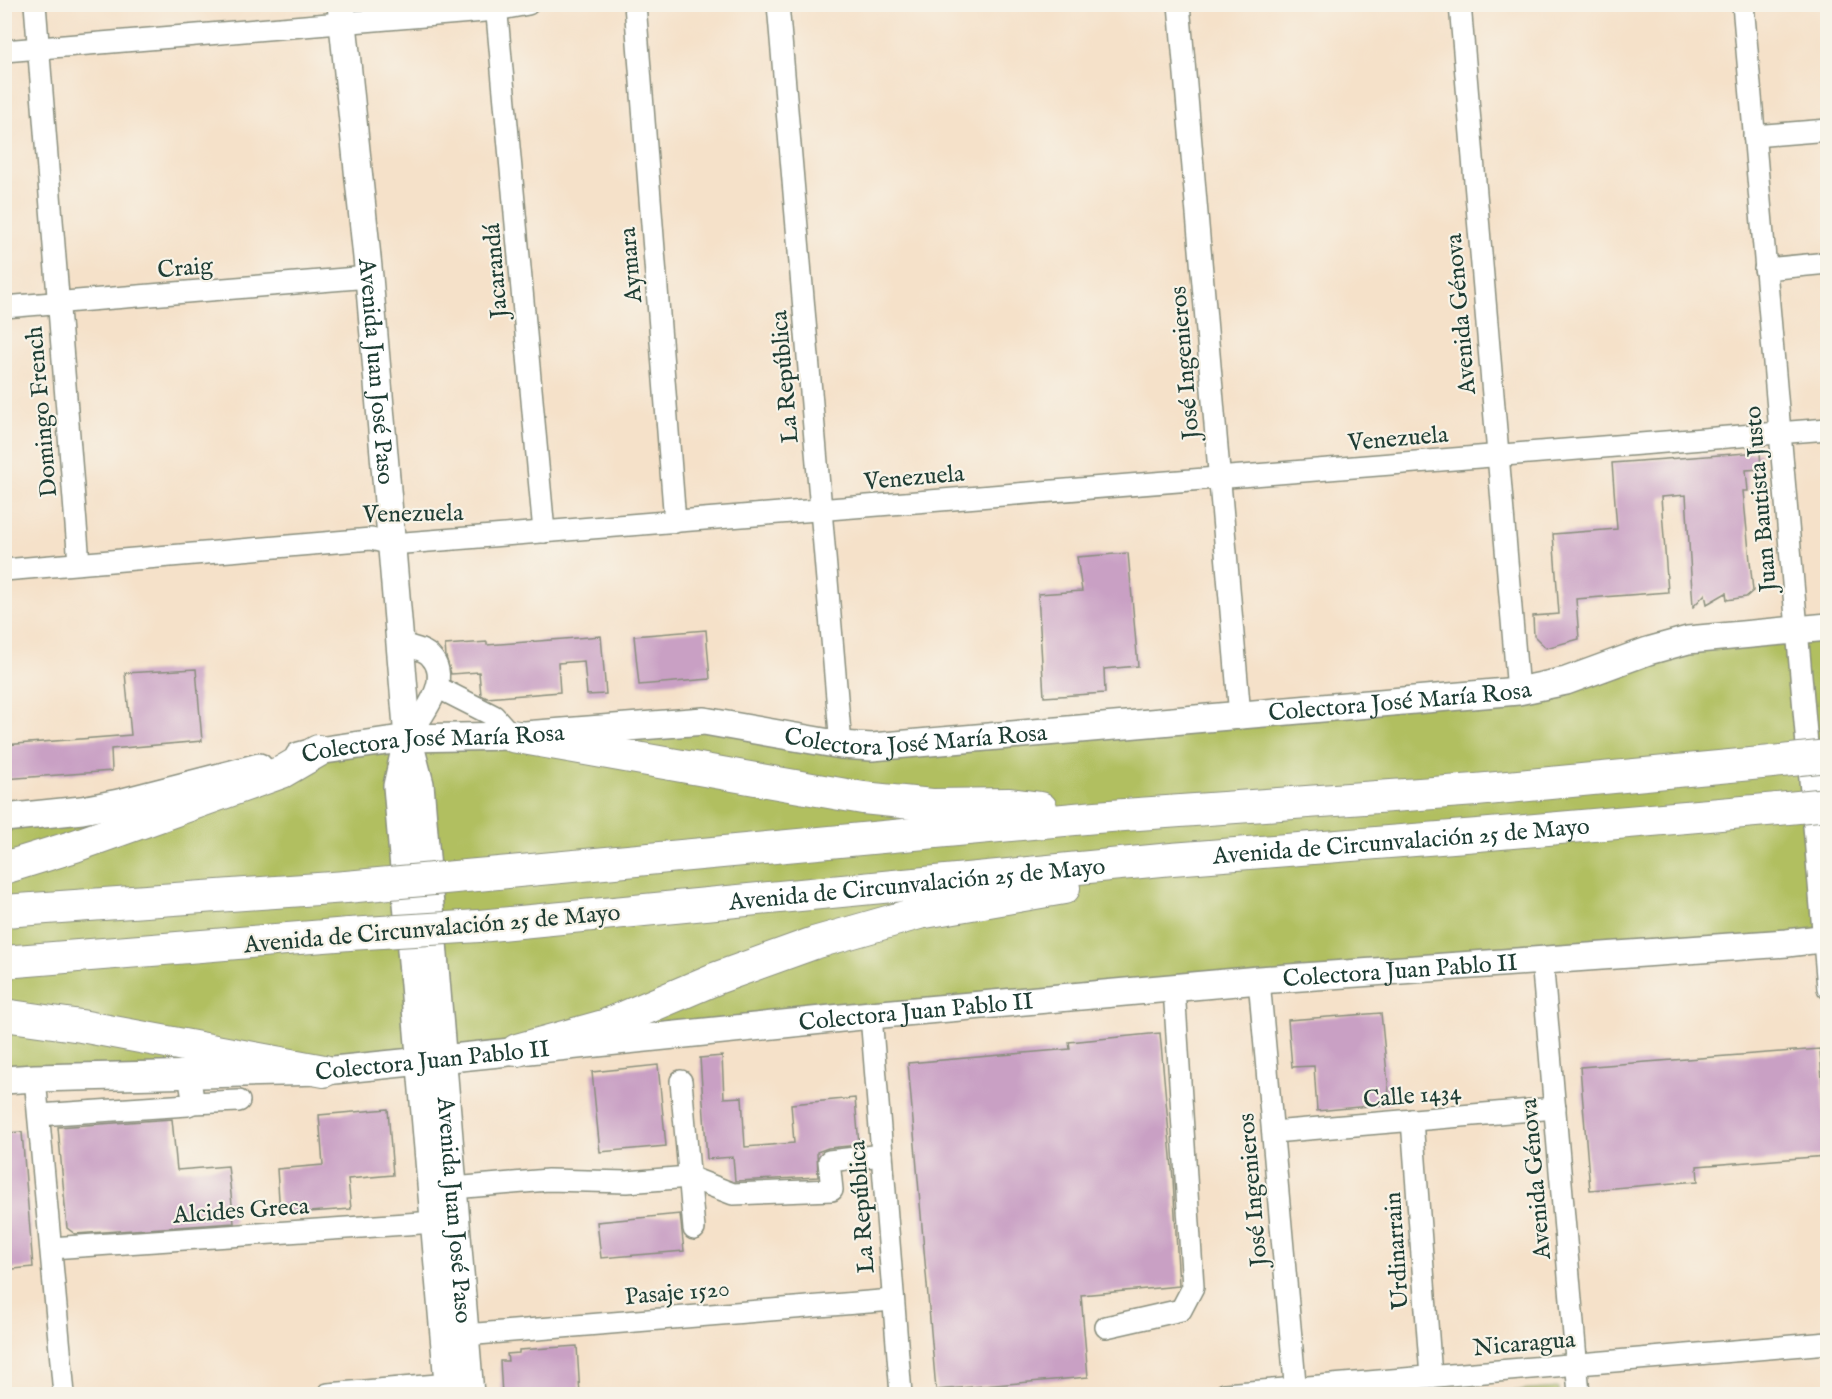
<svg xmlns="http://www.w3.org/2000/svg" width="1832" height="1399" font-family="'IM FELL English',serif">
<rect width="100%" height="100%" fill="#f7f3e8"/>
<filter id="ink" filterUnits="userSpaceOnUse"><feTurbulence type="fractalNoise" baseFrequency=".0167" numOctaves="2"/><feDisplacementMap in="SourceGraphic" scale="12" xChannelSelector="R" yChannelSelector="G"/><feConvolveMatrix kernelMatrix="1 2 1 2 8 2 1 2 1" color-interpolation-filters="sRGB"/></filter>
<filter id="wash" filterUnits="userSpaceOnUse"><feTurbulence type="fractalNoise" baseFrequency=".008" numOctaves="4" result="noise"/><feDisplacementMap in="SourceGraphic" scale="24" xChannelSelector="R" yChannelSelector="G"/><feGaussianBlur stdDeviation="1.35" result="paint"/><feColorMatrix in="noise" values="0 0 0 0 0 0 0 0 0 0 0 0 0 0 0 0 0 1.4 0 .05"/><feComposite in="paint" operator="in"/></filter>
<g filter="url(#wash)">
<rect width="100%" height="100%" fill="#f5e1c9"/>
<g fill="#b1bf61" stroke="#687e4a" stroke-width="1.5">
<path d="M1827,627v311l-1310,112 -512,30v-262l313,-67 386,-30 137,24 677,-54 130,-40z"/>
<path d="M1559,1388v6h-78z"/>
</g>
<g id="blocks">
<g fill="#c9a0c4">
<path d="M1760,452l1,17 -15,1 2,21h-5l10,100 -7,6 -19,3 -1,-7 -19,11 -2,-10 -12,13 -7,-112 -25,2 7,95 -92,7 3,40 -33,9 -12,-12 -1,-20 26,-2 -6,-80 64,-5 -5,-66z"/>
<path d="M1128,553l10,113 -34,3 1,24 -61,4 -6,-103 44,-3 -5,-34z"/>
<path d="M706,630l4,49 -71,6 -5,-49z"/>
<path d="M601,636l5,58 -19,1 -3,-34 -26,2 2,29 -73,6 -6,-3 -2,-23 -28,2 -5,-17 -1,-12 42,-3v3z"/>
<path d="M196,669l6,72 -91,8 1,22 -108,8v-34l127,-10 -6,-62z"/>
<path d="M1381,1013l9,91 -73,7 -3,-45 -22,1 -4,-47z"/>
<path d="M1160,1033l13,146 6,107 -98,9 7,82 -152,13 -28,-327 162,-14 -1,-7z"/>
<path d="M1820,1049l7,107 -130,10 1,15 -108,9 -10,-123z"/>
<path d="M722,1056l2,42 18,-1 3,50 49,-4 -3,-39 64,-6 4,47 -31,3 -11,4 1,25 -83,4 -2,-24 -26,2 -7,-101z"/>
<path d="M658,1065l8,81 -66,6 -8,-80z"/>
<path d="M388,1109l5,66 -45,4 3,30 -71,5 -3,-45 46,-4 -4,-50z"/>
<path d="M172,1119l5,51 51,-4 6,57 -159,11 -8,-6 -9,-101z"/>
<path d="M22,1132l11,135 -29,3v-137z"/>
<path d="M680,1214l4,37 -83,7 -4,-36z"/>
<path d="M577,1346l3,49h-78l-2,-34h8l-1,-7 12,-1v-3z"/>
</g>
</g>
</g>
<g filter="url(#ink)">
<use href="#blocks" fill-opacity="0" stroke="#8a8f7e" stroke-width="1.5"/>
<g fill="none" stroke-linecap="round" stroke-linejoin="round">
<g stroke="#8a8f7e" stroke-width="24">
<g id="minor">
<path d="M35,4l44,559"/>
<path d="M496,4l48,528"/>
<path d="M635,4l40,518"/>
<path d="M778,4l63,741"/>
<path d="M1179,4l61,712"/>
<path d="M1460,4l58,687"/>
<path d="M1743,4l85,984"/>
<path d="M4,51l492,-41 32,-6"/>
<path d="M1754,136l74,-6"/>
<path d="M1765,269l63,-6"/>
<path d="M4,307l365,-30"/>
<path d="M4,570l367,-31 21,5 1436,-115"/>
<path d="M400,643c9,4 24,6 30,13 24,24 -9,60 -22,82"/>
<path d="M439,688l55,28 18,20"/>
<path d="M1542,959l37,435"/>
<path d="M1259,980l37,414"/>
<path d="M871,1015l30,379"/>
<path d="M35,1078l29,316"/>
<path d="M681,1081l13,148"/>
<path d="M192,1103l47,-2"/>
<path d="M39,1115l149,-10 4,-2 1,-4 -4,-25"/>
<path d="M1412,1120l19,257"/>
<path d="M1273,1132l282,-24"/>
<path d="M453,1188l95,-8 79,2 62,-5 44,17 99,-4 -3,-29 53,-6"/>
<path d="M51,1248l384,-26"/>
<path d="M1106,1327l75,-17 12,-23 -19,-299"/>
<path d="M465,1335l428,-35"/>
<path d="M328,1394l134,-11"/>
<path d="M1225,1394l603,-51"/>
</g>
</g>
<g stroke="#8a8f7e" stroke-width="30">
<g id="major">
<path id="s1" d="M341,4l28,273 39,461 12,46 50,610"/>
<path d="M406,745l-9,41 52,608"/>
<path id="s2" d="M299,756l19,-5 90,-13 104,-2 192,-15 137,24 31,2 646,-56 48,-10 82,-30 40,-11 140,-13"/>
<path d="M4,818l78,-8 37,-7 140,-36"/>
<path id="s3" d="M4,1080l31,-2 289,-7 547,-56 388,-35 528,-37 41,-5"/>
</g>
</g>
<g stroke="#8a8f7e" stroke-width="34">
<g id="highway">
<path d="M512,736l351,62 69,7 78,-1 31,4"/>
<path d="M4,868l71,-22 207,-74 36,-21"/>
<path d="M477,875l619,-58 380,-27 296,-28"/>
<path d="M4,911l342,-24"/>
<path id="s4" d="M479,926l693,-67 306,-24 300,-26"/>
<path d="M4,962l345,-28"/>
<path d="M4,1015l77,11 243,45"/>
<path d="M517,1050l87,-24 113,-48 97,-35 105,-30 145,-25"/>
</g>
</g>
<use href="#minor" stroke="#fff" stroke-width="21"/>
<use href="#major" stroke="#fff" stroke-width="27"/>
<use href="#highway" stroke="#fff" stroke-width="32"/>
<g stroke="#8a8f7e" stroke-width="34" stroke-linecap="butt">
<g id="highway-bridge">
<path d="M1772,762l56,-6"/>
<path d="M1778,809l50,-5"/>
<path d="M346,887l131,-12"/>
<path d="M349,934l130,-8"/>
</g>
</g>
<use href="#highway-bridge" stroke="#fff" stroke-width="32"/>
</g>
</g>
<g text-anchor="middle" stroke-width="4.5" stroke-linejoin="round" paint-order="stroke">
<g font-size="24" fill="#1f3d34" stroke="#f7f3e8">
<text transform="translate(630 265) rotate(-95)" y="8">Aymara</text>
<text transform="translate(185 267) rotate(-5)" y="8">Craig</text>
<text transform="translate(495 271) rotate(-95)" y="8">Jacarandá</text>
<text transform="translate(1460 314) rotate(-95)" y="8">Avenida Génova</text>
<text transform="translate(1184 363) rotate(-95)" y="8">José Ingenieros</text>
<text dy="8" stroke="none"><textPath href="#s1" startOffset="369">Avenida Juan José Paso</textPath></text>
<text transform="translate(784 377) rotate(-95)" y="8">La República</text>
<text transform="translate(41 412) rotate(-95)" y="8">Domingo French</text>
<text transform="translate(1398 438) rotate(-5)" y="8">Venezuela</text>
<text transform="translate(914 477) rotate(-5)" y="8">Venezuela</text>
<text transform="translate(1760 499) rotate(-95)" y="8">Juan Bautista Justo</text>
<text transform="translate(413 513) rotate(-1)" y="8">Venezuela</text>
<text dy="8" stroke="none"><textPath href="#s2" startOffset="1107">Colectora José María Rosa</textPath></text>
<text dy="8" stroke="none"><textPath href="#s2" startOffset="621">Colectora José María Rosa</textPath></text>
<text dy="8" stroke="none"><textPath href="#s2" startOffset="135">Colectora José María Rosa</textPath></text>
<text dy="8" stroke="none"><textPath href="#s4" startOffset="926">Avenida de Circunvalación 25 de Mayo</textPath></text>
<text dy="8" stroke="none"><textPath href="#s4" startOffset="440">Avenida de Circunvalación 25 de Mayo</textPath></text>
<text transform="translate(432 928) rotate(-5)" y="8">Avenida de Circunvalación 25 de Mayo</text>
<text dy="8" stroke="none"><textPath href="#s3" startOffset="1401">Colectora Juan Pablo II</textPath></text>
<text dy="8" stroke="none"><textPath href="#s3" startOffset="915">Colectora Juan Pablo II</textPath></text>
<text dy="8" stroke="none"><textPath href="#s3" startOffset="429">Colectora Juan Pablo II</textPath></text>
<text transform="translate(1412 1095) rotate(-5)" y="8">Calle 1434</text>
<text transform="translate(1535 1179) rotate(-95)" y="8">Avenida Génova</text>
<text transform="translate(1252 1190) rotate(-95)" y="8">José Ingenieros</text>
<text transform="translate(861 1207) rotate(-94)" y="8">La República</text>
<text dy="8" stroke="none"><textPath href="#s1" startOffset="1212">Avenida Juan José Paso</textPath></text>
<text transform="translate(241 1210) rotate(-4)" y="8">Alcides Greca</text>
<text transform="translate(1396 1251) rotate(-94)" y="8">Urdinarrain</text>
<text transform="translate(677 1292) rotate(-5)" y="8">Pasaje 1520</text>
<text transform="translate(1524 1343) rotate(-5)" y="8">Nicaragua</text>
</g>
</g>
<rect width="1832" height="1399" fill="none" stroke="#f7f3e8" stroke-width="24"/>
</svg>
